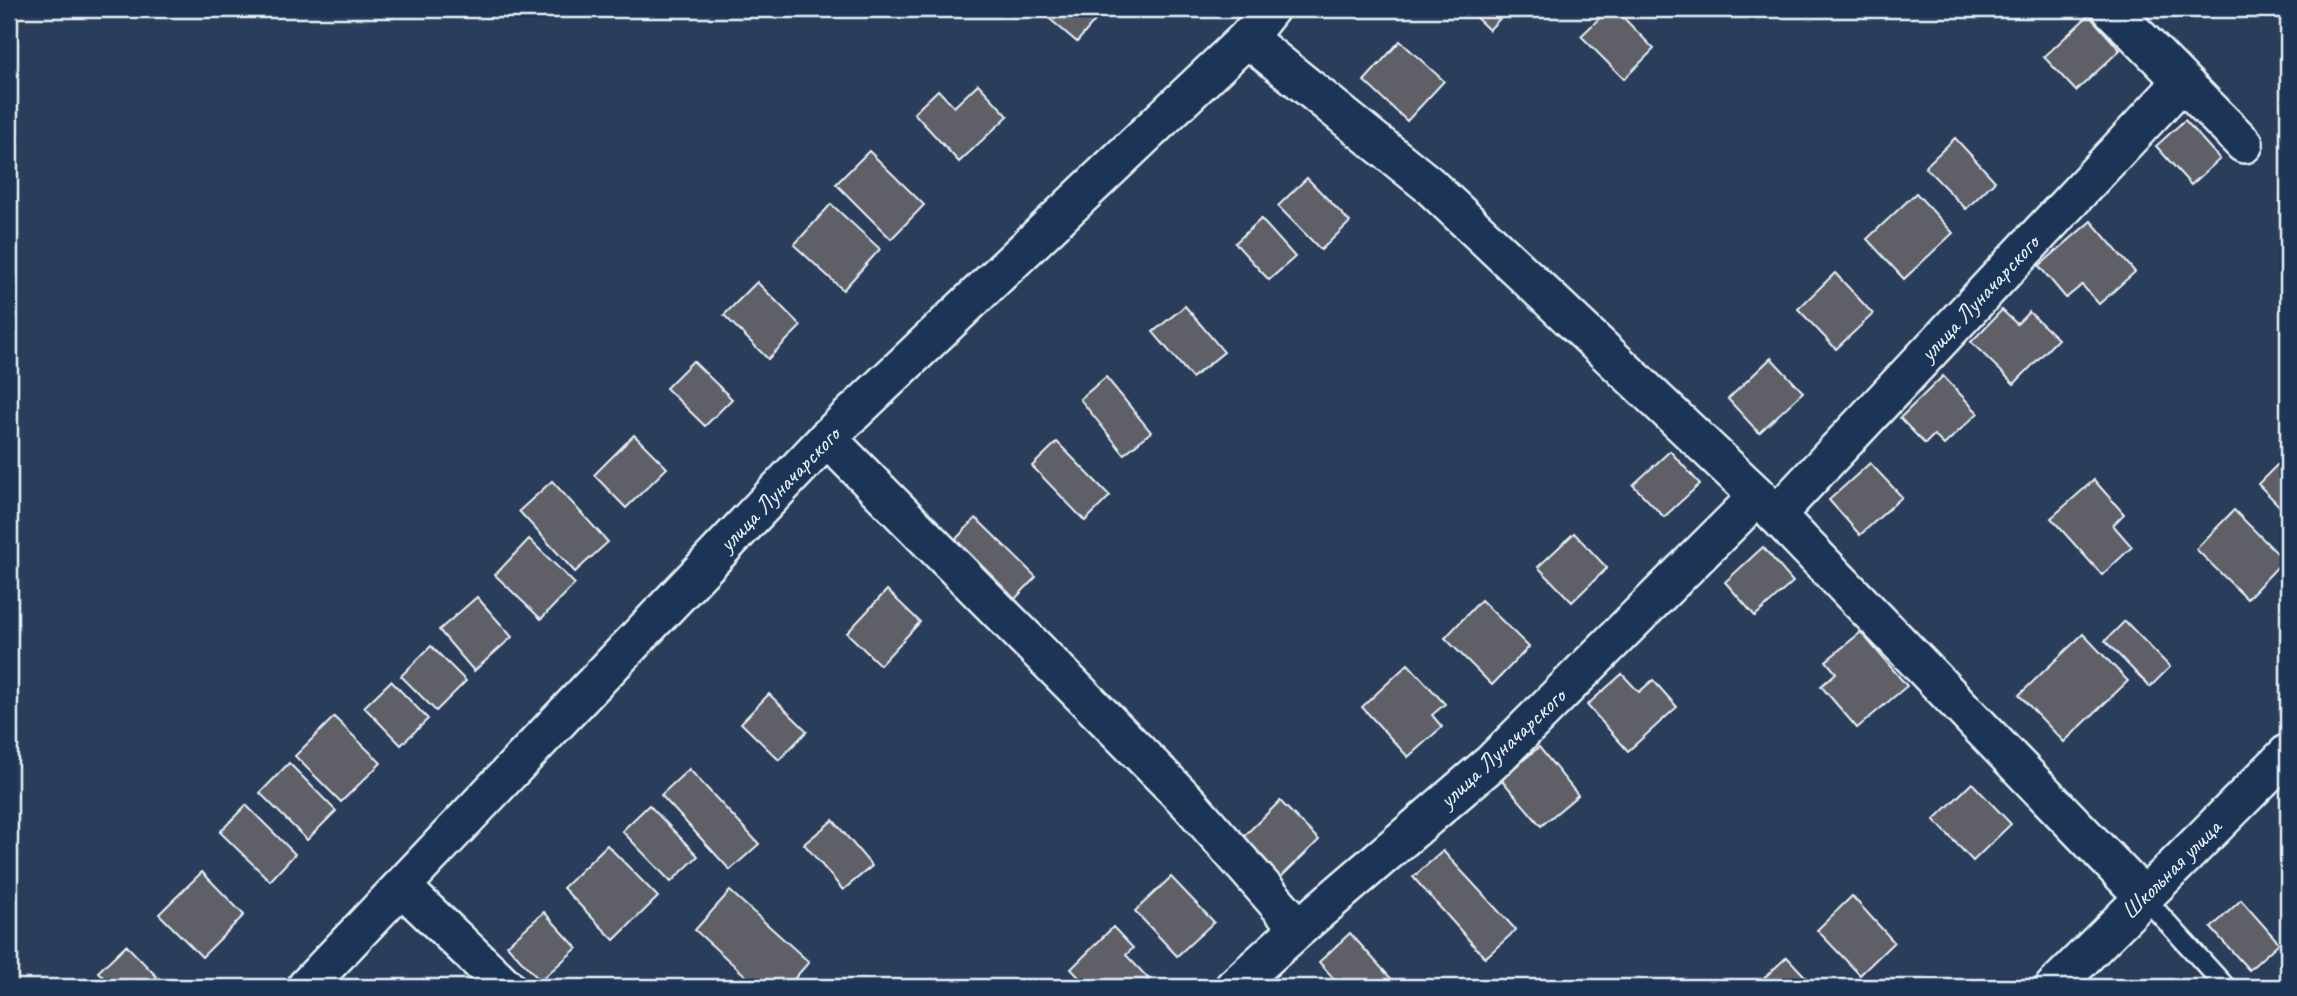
<svg xmlns="http://www.w3.org/2000/svg" width="2297" height="996" font-family="Caveat,sans-serif">
<rect width="100%" height="100%" fill="#2a3d5a"/>
<filter id="ink" filterUnits="userSpaceOnUse"><feTurbulence type="fractalNoise" baseFrequency=".0143" numOctaves="2"/><feDisplacementMap in="SourceGraphic" scale="14" xChannelSelector="R" yChannelSelector="G"/><feConvolveMatrix kernelMatrix="1 2 1 2 8 2 1 2 1" color-interpolation-filters="sRGB"/></filter>
<g filter="url(#ink)">
<g fill="#5e5f68" stroke="#e8f1f8" stroke-width="2">
<path d="M1038,9h67l-28,33z"/>
<path d="M1467,9h42l-20,21z"/>
<path d="M1609,9h6l39,40 -30,30 -43,-43z"/>
<path d="M2089,15l31,35 -44,41 -32,-34z"/>
<path d="M1400,41l44,40 -37,40 -43,-40z"/>
<path d="M978,84l30,32 -49,46 -45,-49 24,-23 16,17z"/>
<path d="M2185,120l35,39 -29,26 -35,-39z"/>
<path d="M1955,138l40,43 -29,28 -41,-42z"/>
<path d="M869,151l55,54 -33,34 -55,-55z"/>
<path d="M1307,178l43,44 -29,28 -43,-44z"/>
<path d="M1916,193l37,40 -49,46 -37,-40z"/>
<path d="M831,204l49,45 -37,41 -49,-45z"/>
<path d="M1261,219l34,38 -26,23 -34,-37z"/>
<path d="M2091,221l44,51 -36,32 -17,-19 -16,13 -27,-32z"/>
<path d="M1835,273l38,41 -37,35 -38,-40z"/>
<path d="M757,282l44,44 -33,33 -44,-44z"/>
<path d="M1185,306l39,46 -32,26 -39,-46z"/>
<path d="M2002,310l15,14 12,-12 29,27 -44,45 -43,-42z"/>
<path d="M1771,358l32,34 -44,41 -31,-34z"/>
<path d="M693,361l39,38 -27,27 -39,-38z"/>
<path d="M1943,376l35,37 -34,32 -10,-10 -9,9 -25,-26z"/>
<path d="M1106,377l45,55 -27,22 -44,-55z"/>
<path d="M634,435l33,33 -41,40 -32,-33z"/>
<path d="M1057,442l53,54 -25,25 -53,-55z"/>
<path d="M1670,451l30,33 -36,33 -31,-32z"/>
<path d="M2288,454v61l-30,-31z"/>
<path d="M1870,463l32,34 -42,38 -31,-35z"/>
<path d="M2094,480l30,34 -11,11 19,22 -30,28 -51,-57z"/>
<path d="M552,481l56,61 -33,30 -56,-61z"/>
<path d="M2234,510l50,50 -37,39 -51,-50z"/>
<path d="M976,518l60,59 -26,27 -60,-59z"/>
<path d="M1574,533l33,35 -35,34 -34,-35z"/>
<path d="M529,539l46,45 -34,35 -46,-44z"/>
<path d="M1763,547l30,35 -38,34 -30,-34z"/>
<path d="M887,590l33,32 -40,43 -33,-32z"/>
<path d="M477,597l35,40 -38,34 -35,-41z"/>
<path d="M1481,600l48,47 -37,38 -47,-47z"/>
<path d="M2125,621l45,46 -20,20 -45,-46z"/>
<path d="M1861,632l46,54 -50,42 -36,-42 15,-13 -10,-12z"/>
<path d="M2083,634l45,47 -64,61 -45,-47z"/>
<path d="M431,646l35,35 -30,30 -35,-35z"/>
<path d="M1408,664l37,40 -13,11 10,12 -34,30 -46,-50z"/>
<path d="M1622,674l17,18 14,-12 24,27 -49,44 -41,-46z"/>
<path d="M391,681l37,38 -27,26 -37,-38z"/>
<path d="M769,694l38,37 -28,29 -38,-37z"/>
<path d="M334,717l47,46 -40,39 -46,-46z"/>
<path d="M1539,747l39,48 -37,31 -40,-47z"/>
<path d="M289,763l47,48 -29,29 -47,-47z"/>
<path d="M689,769l70,75 -29,26 -69,-75z"/>
<path d="M1972,783l39,41 -38,37 -39,-41z"/>
<path d="M1280,801l39,39 -39,38 -38,-40z"/>
<path d="M246,805l49,49 -25,27 -50,-49z"/>
<path d="M649,805l49,51 -27,26 -49,-51z"/>
<path d="M833,820l39,46 -29,24 -39,-46z"/>
<path d="M607,845l51,52 -44,43 -51,-52z"/>
<path d="M1443,851l73,79 -31,28 -72,-81z"/>
<path d="M202,872l42,43 -42,42 -43,-43z"/>
<path d="M1171,877l43,45 -37,34 -42,-45z"/>
<path d="M730,891l79,71 -22,25h-29l-63,-57z"/>
<path d="M1852,896l42,46 -34,33 -43,-45z"/>
<path d="M2241,900l38,43 -30,27 -38,-42z"/>
<path d="M544,912l33,36 -37,33 -33,-36z"/>
<path d="M1113,927l20,21 -7,7 23,24 -8,8h-53l-17,-18z"/>
<path d="M1350,933l45,50 -4,4h-50l-22,-25z"/>
<path d="M126,945l41,42h-54l-15,-15z"/>
<path d="M1787,957l28,30h-61z"/>
</g>
<g fill="none" stroke-linecap="round" stroke-linejoin="round">
<g stroke="#e8f1f8" stroke-width="23">
<path id="service" d="M2143,896l83,91"/>
</g>
<g stroke="#e8f1f8" stroke-width="42">
<g id="minor">
<path d="M2111,9l133,135"/>
<path d="M1247,38l181,146 330,312 385,400"/>
<path d="M827,438l362,365 110,125"/>
<path d="M1776,515l406,-433"/>
<path d="M402,887l104,100"/>
<path d="M306,987l521,-549 420,-400 23,-29"/>
<path d="M1234,987l65,-59 192,-165 267,-267"/>
<path d="M2054,987l234,-234"/>
</g>
</g>
<use href="#service" stroke="#1d3557" stroke-width="18"/>
<use href="#minor" stroke="#1d3557" stroke-width="37"/>
</g>
</g>
<g text-anchor="middle" stroke-width="5" stroke-linejoin="round" paint-order="stroke">
<g font-size="24" fill="#e8f1f8" stroke="#1d3557">
<text transform="translate(1979 298) rotate(-47)" y="8">улица Луначарского</text>
<text transform="translate(779 489) rotate(-46)" y="8">улица Луначарского</text>
<text transform="translate(1502 748) rotate(-43)" y="8">улица Луначарского</text>
<text transform="translate(2171 869) rotate(-45)" y="8">Школьная улица</text>
</g>
</g>
<rect width="2297" height="996" fill="none" stroke="#1d3557" stroke-width="35"/>
<rect x="18" y="18" width="2262" height="961" fill="none" stroke="#e8f1f8" stroke-width="2.5" filter="url(#ink)"/>
</svg>
